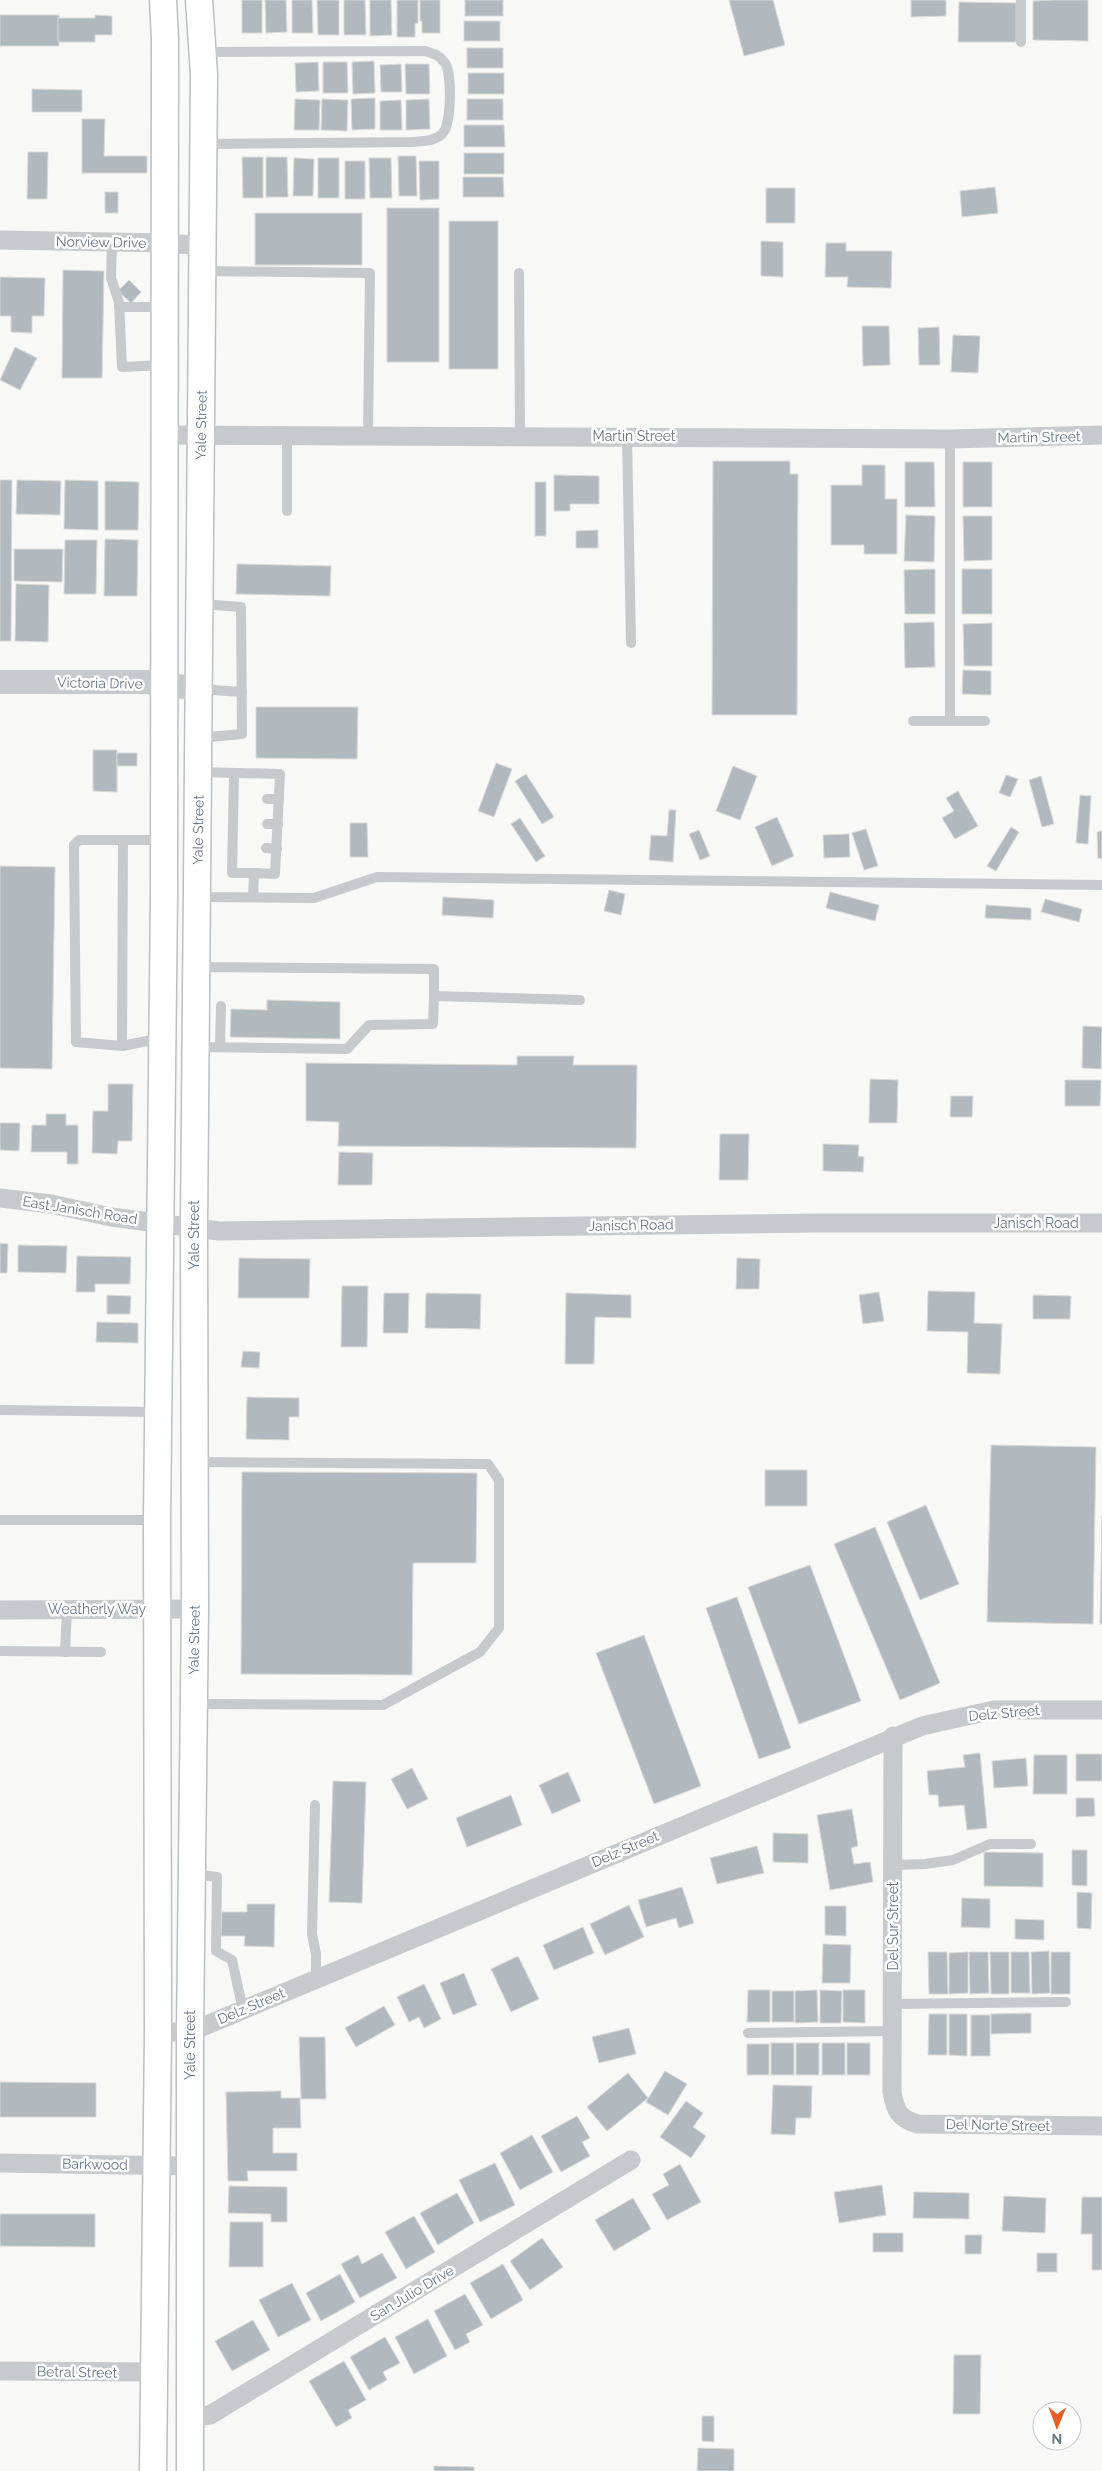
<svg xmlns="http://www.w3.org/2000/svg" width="1102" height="2471" font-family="Raleway,sans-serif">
<rect width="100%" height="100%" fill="#f8f8f6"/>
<g fill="#b1b8be" stroke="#dadad8">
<rect x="242" y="0" width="20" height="33"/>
<path d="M265,0h21l1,32 -21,1z"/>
<path d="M292,0h20l1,33h-21z"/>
<path d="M317,0h22v35h-21z"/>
<path d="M344,0h21l1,35h-22z"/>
<path d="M370,0h21l1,35 -22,1z"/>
<path d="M397,0h21v23l-3,1v13h-18z"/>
<path d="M420,0h20v33h-18v-12h-2z"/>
<rect x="465" y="0" width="38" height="16"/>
<path d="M729,0h44l12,45 -41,11z"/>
<path d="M911,0h35v16l-35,1z"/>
<path d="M1053,0h35v41l-55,-1v-39z"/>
<path d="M959,2l57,1v39h-58z"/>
<rect x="0" y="15" width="59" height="31"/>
<path d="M95,15l17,1v19h-17v7h-37v-24h37z"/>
<rect x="464" y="21" width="36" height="20"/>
<rect x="467" y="48" width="36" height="20"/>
<path d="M374,61l1,32 -22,1 -1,-32z"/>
<path d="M318,62l1,29 -23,1 -1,-29z"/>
<path d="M323,62h24l1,31h-25z"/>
<path d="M401,64l1,28h-21l-1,-27z"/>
<path d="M405,64h24l1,30h-24z"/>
<rect x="468" y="73" width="36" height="21"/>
<path d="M32,89l50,1v22h-50z"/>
<path d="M375,98v31l-23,1 -1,-31z"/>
<path d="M295,99l25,1 -1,30h-25z"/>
<path d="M322,99l26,1 -1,31 -26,-1z"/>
<path d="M429,99l1,30 -24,1v-30z"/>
<rect x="467" y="99" width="36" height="21"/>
<path d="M401,100l1,30h-22v-29z"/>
<path d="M82,119h23l-1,37h43v17h-65z"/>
<path d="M464,125h40l1,22h-41z"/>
<path d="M28,152h20l-1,47h-20z"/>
<rect x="464" y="153" width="40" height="21"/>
<path d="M398,156h18l1,40h-18z"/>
<path d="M242,157h21v41h-20z"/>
<path d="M266,157h21l1,40h-22z"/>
<path d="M294,158l20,1 -1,37h-20z"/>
<rect x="318" y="158" width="21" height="40"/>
<path d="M369,158h22l1,40h-22z"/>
<rect x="345" y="161" width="20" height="38"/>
<path d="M419,161h20v38l-19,1z"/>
<path d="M463,177h40l1,20h-41z"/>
<path d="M995,187l3,26 -36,4 -2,-26z"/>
<rect x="766" y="188" width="29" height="35"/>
<rect x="105" y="192" width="13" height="21"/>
<rect x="387" y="208" width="52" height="154"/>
<rect x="255" y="213" width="107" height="52"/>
<rect x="449" y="221" width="49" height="148"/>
<path d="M761,241l22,1v35l-22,-1z"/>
<path d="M826,243h20v8h46l-1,37 -44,-1 1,-10h-23z"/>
<path d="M63,270l41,1 -2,107h-40z"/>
<path d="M0,277l45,1 -1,38h-12v17l-21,-1v-16h-11z"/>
<path d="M129,280l12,12 -10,11 -13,-12z"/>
<path d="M862,326h27l1,39 -27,1z"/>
<path d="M939,327l1,38h-21l-1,-37z"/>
<path d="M953,335l27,1 -2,37 -27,-1z"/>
<path d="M15,347l22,11 -17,32 -20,-10z"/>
<path d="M713,461h77v13h8l-1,241h-85z"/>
<path d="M905,462h29l1,45h-30z"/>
<rect x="963" y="462" width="29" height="45"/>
<path d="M862,465h23v34h12v55h-33v-9h-33v-60h31z"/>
<path d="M554,475l45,1v28h-29v7h-16z"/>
<path d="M0,480h12l-1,161h-11z"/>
<path d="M17,480l44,1 -1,34 -44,-1z"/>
<path d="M65,480l33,1v49l-34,-1z"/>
<path d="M105,481l34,1 -1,48h-33z"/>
<rect x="535" y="482" width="11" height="54"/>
<path d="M906,515l29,1 -1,46 -30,-1z"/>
<path d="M963,516h29v44l-28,1z"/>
<path d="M598,530v18h-22v-17z"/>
<path d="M105,539l33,1 -1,56h-33z"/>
<path d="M65,540h32l-1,54h-32z"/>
<path d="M14,549h49l-1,33 -48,-1z"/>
<path d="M237,564l94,2 -1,30 -94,-2z"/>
<path d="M935,569v45h-30l-1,-44z"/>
<rect x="962" y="569" width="30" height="45"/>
<path d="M16,584l33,1 -1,57 -33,-1z"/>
<path d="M934,622l1,45 -30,1 -1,-45z"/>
<path d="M992,623v43h-28l-1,-42z"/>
<path d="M963,670l28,1v24l-29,-1z"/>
<path d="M256,707h102l-1,52 -101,-1z"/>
<path d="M93,750h24v42l-24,-1z"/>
<rect x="117" y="753" width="20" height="13"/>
<path d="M496,763l16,6 -18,48 -16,-6z"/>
<path d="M733,766l24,10 -17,44 -24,-9z"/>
<path d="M526,774l28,43 -12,7 -27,-43z"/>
<path d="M1006,775l12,4 -8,18 -11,-4z"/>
<path d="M1041,776l13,48 -12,3 -13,-47z"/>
<path d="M958,791l20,35 -23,13 -13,-21 12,-7 -8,-13z"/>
<path d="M1080,795l11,1 -3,48 -12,-1z"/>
<path d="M669,810h7l-3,52 -24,-2 2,-25 16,1z"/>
<path d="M777,817l17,39 -22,10 -17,-39z"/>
<path d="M520,818l25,38 -9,6 -25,-38z"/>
<path d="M350,823h17l1,34h-18z"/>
<path d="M1011,827l8,5 -23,39 -9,-5z"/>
<path d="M866,829l12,37 -14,4 -12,-37z"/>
<path d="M699,830l11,26 -10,4 -11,-26z"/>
<path d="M1102,831v27l-4,1 -1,-27z"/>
<path d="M849,834l1,23 -26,1 -1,-23z"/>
<path d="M0,866l55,1 -3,202 -52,-1z"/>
<path d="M609,890l16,4 -4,21 -17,-4z"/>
<path d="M830,892l49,13 -4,16 -49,-13z"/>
<path d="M443,897l51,3 -1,18 -51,-3z"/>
<path d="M1045,899l37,10 -3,13 -38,-10z"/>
<path d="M986,905l45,3v12l-46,-2z"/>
<path d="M267,1000l73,2v37l-110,-2 1,-28 36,1z"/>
<path d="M1083,1026l19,1 -1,42 -19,-1z"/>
<path d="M517,1056h57l-1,9h64l-1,83 -298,-2 1,-24 -33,-1v-58l211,2z"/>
<path d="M870,1079l28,1 -1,43h-28z"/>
<path d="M1065,1080h36l-1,26h-35z"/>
<path d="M108,1084h25l-1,57h-14l-1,13 -25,-1 1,-42h15z"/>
<path d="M951,1096h22l-1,21h-22z"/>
<path d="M46,1114h20v11h12v39h-11v-12h-36l1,-27h14z"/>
<path d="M0,1123h20l-1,28 -19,-1z"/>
<path d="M720,1134h29l-1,46h-29z"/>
<path d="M823,1144l36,1 -1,11 6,1 -1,15 -40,-1z"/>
<path d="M339,1152l34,1 -1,32h-34z"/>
<path d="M0,1243l8,1 -1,29h-7z"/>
<path d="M18,1245l49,1 -1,27 -48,-1z"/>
<path d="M77,1256l54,1 -1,27h-35v8h-19z"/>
<path d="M239,1258l71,1 -1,39h-71z"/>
<path d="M737,1258l23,1 -1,30h-23z"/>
<path d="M342,1286h26l-1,61h-26z"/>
<path d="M928,1291l47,1 -1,31 28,1 -2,50 -33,-1 1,-41 -41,-1z"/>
<path d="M879,1292l5,29 -21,3 -4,-29z"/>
<path d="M384,1293h25l-1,40h-25z"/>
<path d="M426,1293l55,1 -1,35 -55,-1z"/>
<path d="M566,1293l65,2v23l-36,-1 -1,47h-29z"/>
<path d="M107,1295l24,1 -1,18h-23z"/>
<path d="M1033,1295l38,1 -1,23h-37z"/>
<path d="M97,1322l41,1v20l-42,-1z"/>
<path d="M243,1351l17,1 -1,16 -18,-1z"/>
<path d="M247,1397l52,1v19h-10v23l-43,-1z"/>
<path d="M991,1445l105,2 -3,177 -106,-2z"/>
<rect x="765" y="1470" width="42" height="36"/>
<path d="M242,1472l235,1 -1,90h-63l-1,112 -171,-1z"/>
<path d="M926,1505l33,79 -39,16 -33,-78z"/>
<path d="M1102,1515v109h-2z"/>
<path d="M875,1527l65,156 -40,17 -66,-156z"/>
<path d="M810,1565l51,136 -62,23 -51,-137z"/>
<path d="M737,1597l54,151 -32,11 -53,-151z"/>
<path d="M644,1635l57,151 -47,18 -58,-151z"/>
<path d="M980,1753l7,75 -20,2 -3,-25 -25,2 -1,-12h-9l-2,-24 38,-4 -2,-12z"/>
<rect x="1076" y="1754" width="26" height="27"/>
<path d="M1034,1755h33v39h-34z"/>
<path d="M1026,1758l2,28 -34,2 -2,-27z"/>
<path d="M412,1768l16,31 -21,10 -16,-30z"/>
<path d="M568,1772l13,29 -29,13 -13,-29z"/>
<path d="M333,1781l33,1 -4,121 -33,-1z"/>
<path d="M511,1795l11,30 -55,22 -11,-29z"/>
<path d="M1076,1798h18l1,18 -19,1z"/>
<path d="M852,1809l6,37 -7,2 3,16 16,-2 3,20 -43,8 -13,-75z"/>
<path d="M773,1833l35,1v29l-35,-1z"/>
<path d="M757,1846l7,27 -47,11 -7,-26z"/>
<path d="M1072,1850h15v36l-15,-1z"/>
<path d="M984,1852l59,1v34l-59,-1z"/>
<path d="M682,1887l12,36 -15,5 -3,-10 -30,9 -8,-27z"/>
<path d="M1077,1892l15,1 -1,36 -14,-1z"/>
<path d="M962,1898l28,1v29l-29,-1z"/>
<path d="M247,1904h28l-1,43 -30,-1 1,-10h-24l1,-24h25z"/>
<path d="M629,1905l15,32 -39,18 -15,-31z"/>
<path d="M825,1906h21v30l-21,-1z"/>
<path d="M1015,1919l29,1v20l-29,-1z"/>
<path d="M583,1927l11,26 -40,17 -11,-25z"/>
<path d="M823,1944l28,1 -1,38h-28z"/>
<path d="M1049,1951l1,42 -18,1 -1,-42z"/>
<path d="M928,1952h19l1,42h-19z"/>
<path d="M968,1952v41l-19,1v-41z"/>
<path d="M969,1952h19l1,41 -19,1z"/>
<path d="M990,1952h19v42h-18z"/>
<path d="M1011,1952h18l1,41h-19z"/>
<rect x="1051" y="1952" width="19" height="42"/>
<path d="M518,1956l21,43 -28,13 -20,-43z"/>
<path d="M464,1973l13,32 -24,10 -13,-32z"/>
<path d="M424,1984l17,35 -17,9 -5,-11 -10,5 -12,-25z"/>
<path d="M748,1990h22v32h-23z"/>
<path d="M817,1990l1,32 -23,1v-32z"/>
<path d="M820,1990l22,1 -1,32h-21z"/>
<path d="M843,1990h22v33l-22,-1z"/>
<rect x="772" y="1991" width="22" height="31"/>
<path d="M384,2006l11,19 -39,22 -11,-19z"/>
<path d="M1031,2013v20l-40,1v-20z"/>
<path d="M929,2014h18v41h-19z"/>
<path d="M949,2014h18v42l-18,-1z"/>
<rect x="971" y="2015" width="19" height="41"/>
<path d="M629,2028l7,26 -37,9 -7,-26z"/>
<path d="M299,2037h26l1,62h-26l1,29h-28v25h24v18h-50l1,10h-20l-2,-89 55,-1v7h20z"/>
<rect x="771" y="2043" width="23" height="32"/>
<rect x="796" y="2043" width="23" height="32"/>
<rect x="822" y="2043" width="23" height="32"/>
<rect x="847" y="2043" width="23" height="32"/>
<rect x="747" y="2044" width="22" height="31"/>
<path d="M665,2071l22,13 -19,31 -22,-13z"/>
<path d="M628,2073l20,25 -41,33 -20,-24z"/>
<path d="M0,2082l96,1v34h-96z"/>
<path d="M773,2085l39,1 -1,32h-15l-1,17 -24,-1z"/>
<path d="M686,2101l17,12 -10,14 13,9 -15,22 -31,-21z"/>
<path d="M577,2116l13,22 -8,4 8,14 -29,16 -20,-36z"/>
<path d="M532,2135l21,37 -33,18 -20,-37z"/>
<path d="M495,2163l20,42 -35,17 -21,-42z"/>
<path d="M680,2164l21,38 -34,18 -15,-26 17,-9 -6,-11z"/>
<path d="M882,2185l4,30 -47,8 -5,-31z"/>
<path d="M229,2186l58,1v35h-16v-8l-43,-1z"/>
<path d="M914,2192l55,1v26l-56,-1z"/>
<path d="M457,2193l17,30 -36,22 -18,-32z"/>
<path d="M1004,2196l42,2 -1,35 -43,-2z"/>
<path d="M1082,2197h20v73h-10v-36h-11z"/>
<path d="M633,2198l18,31 -37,22 -19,-31z"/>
<path d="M0,2214h95v33l-95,-1z"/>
<path d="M414,2216l21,36 -29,17 -21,-37z"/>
<path d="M230,2222h33v45h-34z"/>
<rect x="873" y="2233" width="30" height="19"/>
<path d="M965,2235h17l-1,19h-16z"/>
<path d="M542,2238l21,29 -33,23 -20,-29z"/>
<path d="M382,2253l15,25 -37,20 -19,-34 17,-9 4,9z"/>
<rect x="1037" y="2253" width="20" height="19"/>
<path d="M503,2264l20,36 -32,19 -21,-36z"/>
<path d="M340,2274l15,28 -34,19 -15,-28z"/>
<path d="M292,2283l19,37 -33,17 -19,-37z"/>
<path d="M465,2294l18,31 -17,9 4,8 -15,8 -21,-39z"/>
<path d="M428,2319l19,37 -33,18 -19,-37z"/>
<path d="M253,2320l17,30 -38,21 -17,-30z"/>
<path d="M385,2337l15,26 -17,9 4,8 -18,10 -19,-33z"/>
<path d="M954,2355h27l-1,59h-27z"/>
<path d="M344,2361l22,39 -18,10 4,8 -16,9 -27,-46z"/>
<path d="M702,2416h12v26l-12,-1z"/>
<path d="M698,2448l36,1v22h-37z"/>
<path d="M434,2466l40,1v4h-40z"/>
</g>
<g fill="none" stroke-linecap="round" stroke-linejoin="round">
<g stroke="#babfc4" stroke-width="29">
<g id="secondary">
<path d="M153,2471l5,-439 -1,-512 7,-624 1,-857 -2,-39"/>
<path d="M190,2471v-439l5,-423 -1,-382 10,-1152 -5,-75"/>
</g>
</g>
<g stroke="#c6cacd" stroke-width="10">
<path d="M1021,42v-42"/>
<path d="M204,52l221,-1c8,2 14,4 20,12 7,10 7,62 -3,71 -7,7 -19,7 -29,8l-208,2"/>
<path d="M112,242l-1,36 8,24 3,65 43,-2"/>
<path d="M204,271l166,2 -2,162"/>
<path d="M519,273l1,162"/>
<path d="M119,307h45"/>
<path d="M287,435v76"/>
<path d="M627,436l4,207"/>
<path d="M950,439v282"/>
<path d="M199,689l43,3"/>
<path d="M913,721h72"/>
<path d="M199,738l43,-4 -1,-127 -40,-3"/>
<path d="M199,772l81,2 -5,100 -21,-1 -1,24"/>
<path d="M234,773l-2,100h22"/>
<path d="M267,799h12"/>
<path d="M267,824h11"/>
<path d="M266,848l11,1"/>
<path d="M198,897l116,1 63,-21 725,8"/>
<path d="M197,967l237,2v27l146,4"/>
<path d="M162,1038l-40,8 -46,-4 -2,-190v-7l5,-5h84"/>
<path d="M122,1046l1,-206"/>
<path d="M196,1047l151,2 22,-24 64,-1 1,-28"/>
<path d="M220,1047l1,-41"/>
<path d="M0,1410l157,2"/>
<path d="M0,1520h156"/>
<path d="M0,1651l101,1"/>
<path d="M65,1652l2,-43"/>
<path d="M194,1704l189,1 97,-53 19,-24v-148l-11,-16 -293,-2"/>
<path d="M315,1805l-3,129 4,20v25"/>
<path d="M893,1865l32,-1 28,-4 37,-16h41"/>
<path d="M193,1874l24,3 -1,74 16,9 11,50"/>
<path d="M893,2004l173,-2"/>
<path d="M748,2033l144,-2"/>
</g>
<g stroke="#c6cacd" stroke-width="19">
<path d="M0,240l166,3 37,3"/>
<path d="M166,435l784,4 152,-4"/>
<path d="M0,1198l51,6 60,13 108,14 596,-8h287"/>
<path d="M0,1610l195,-1"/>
<path d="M893,1736l-1,356c3,18 7,27 26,32l184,2"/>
<path d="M158,2032h32l732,-306 72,-16h108"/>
<path d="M0,2163l190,3"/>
<path d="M0,2371l154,1"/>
<path d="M190,2418l20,-3 421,-255"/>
</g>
<path stroke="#c6cacd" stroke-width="24" d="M0,682h146l53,7"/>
<use href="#secondary" stroke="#fff" stroke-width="26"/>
</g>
<g text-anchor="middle" stroke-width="5" stroke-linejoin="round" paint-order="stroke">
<g font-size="14" fill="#678" stroke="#fff">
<text transform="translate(101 242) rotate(1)" y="5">Norview Drive</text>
<text transform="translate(201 425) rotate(-89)" y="5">Yale Street</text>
<text x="634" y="441">Martin Street</text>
<text transform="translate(1039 437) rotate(-1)" y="5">Martin Street</text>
<text transform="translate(100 683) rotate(1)" y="5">Victoria Drive</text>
<text transform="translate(198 830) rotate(-89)" y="5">Yale Street</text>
<text transform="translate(80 1210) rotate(9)" y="5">East Janisch Road</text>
<text x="1036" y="1228">Janisch Road</text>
<text transform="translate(631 1225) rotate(-1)" y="5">Janisch Road</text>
<text transform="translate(194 1235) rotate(-90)" y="5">Yale Street</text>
<text x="97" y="1614">Weatherly Way</text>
<text transform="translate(194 1640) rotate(-89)" y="5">Yale Street</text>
<text transform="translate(1004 1713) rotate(-5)" y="5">Delz Street</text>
<text transform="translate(625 1849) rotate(-23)" y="5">Delz Street</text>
<text transform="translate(893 1926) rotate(-90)" y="5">Del Sur Street</text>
<text transform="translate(251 2006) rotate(-23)" y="5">Delz Street</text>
<text transform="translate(190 2045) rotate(-90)" y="5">Yale Street</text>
<text transform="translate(998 2125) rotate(1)" y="5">Del Norte Street</text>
<text transform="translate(95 2164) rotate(1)" y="5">Barkwood</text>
<text transform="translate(412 2293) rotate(-31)" y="5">San Julio Drive</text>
<text transform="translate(77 2372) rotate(1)" y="5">Betral Street</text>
</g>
</g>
<g transform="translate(1057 2426) rotate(181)"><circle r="24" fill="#ffffff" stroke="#c2c9cf"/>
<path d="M0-4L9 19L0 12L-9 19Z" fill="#eb5d23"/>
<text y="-8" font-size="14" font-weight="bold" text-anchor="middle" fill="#667788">N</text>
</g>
</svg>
